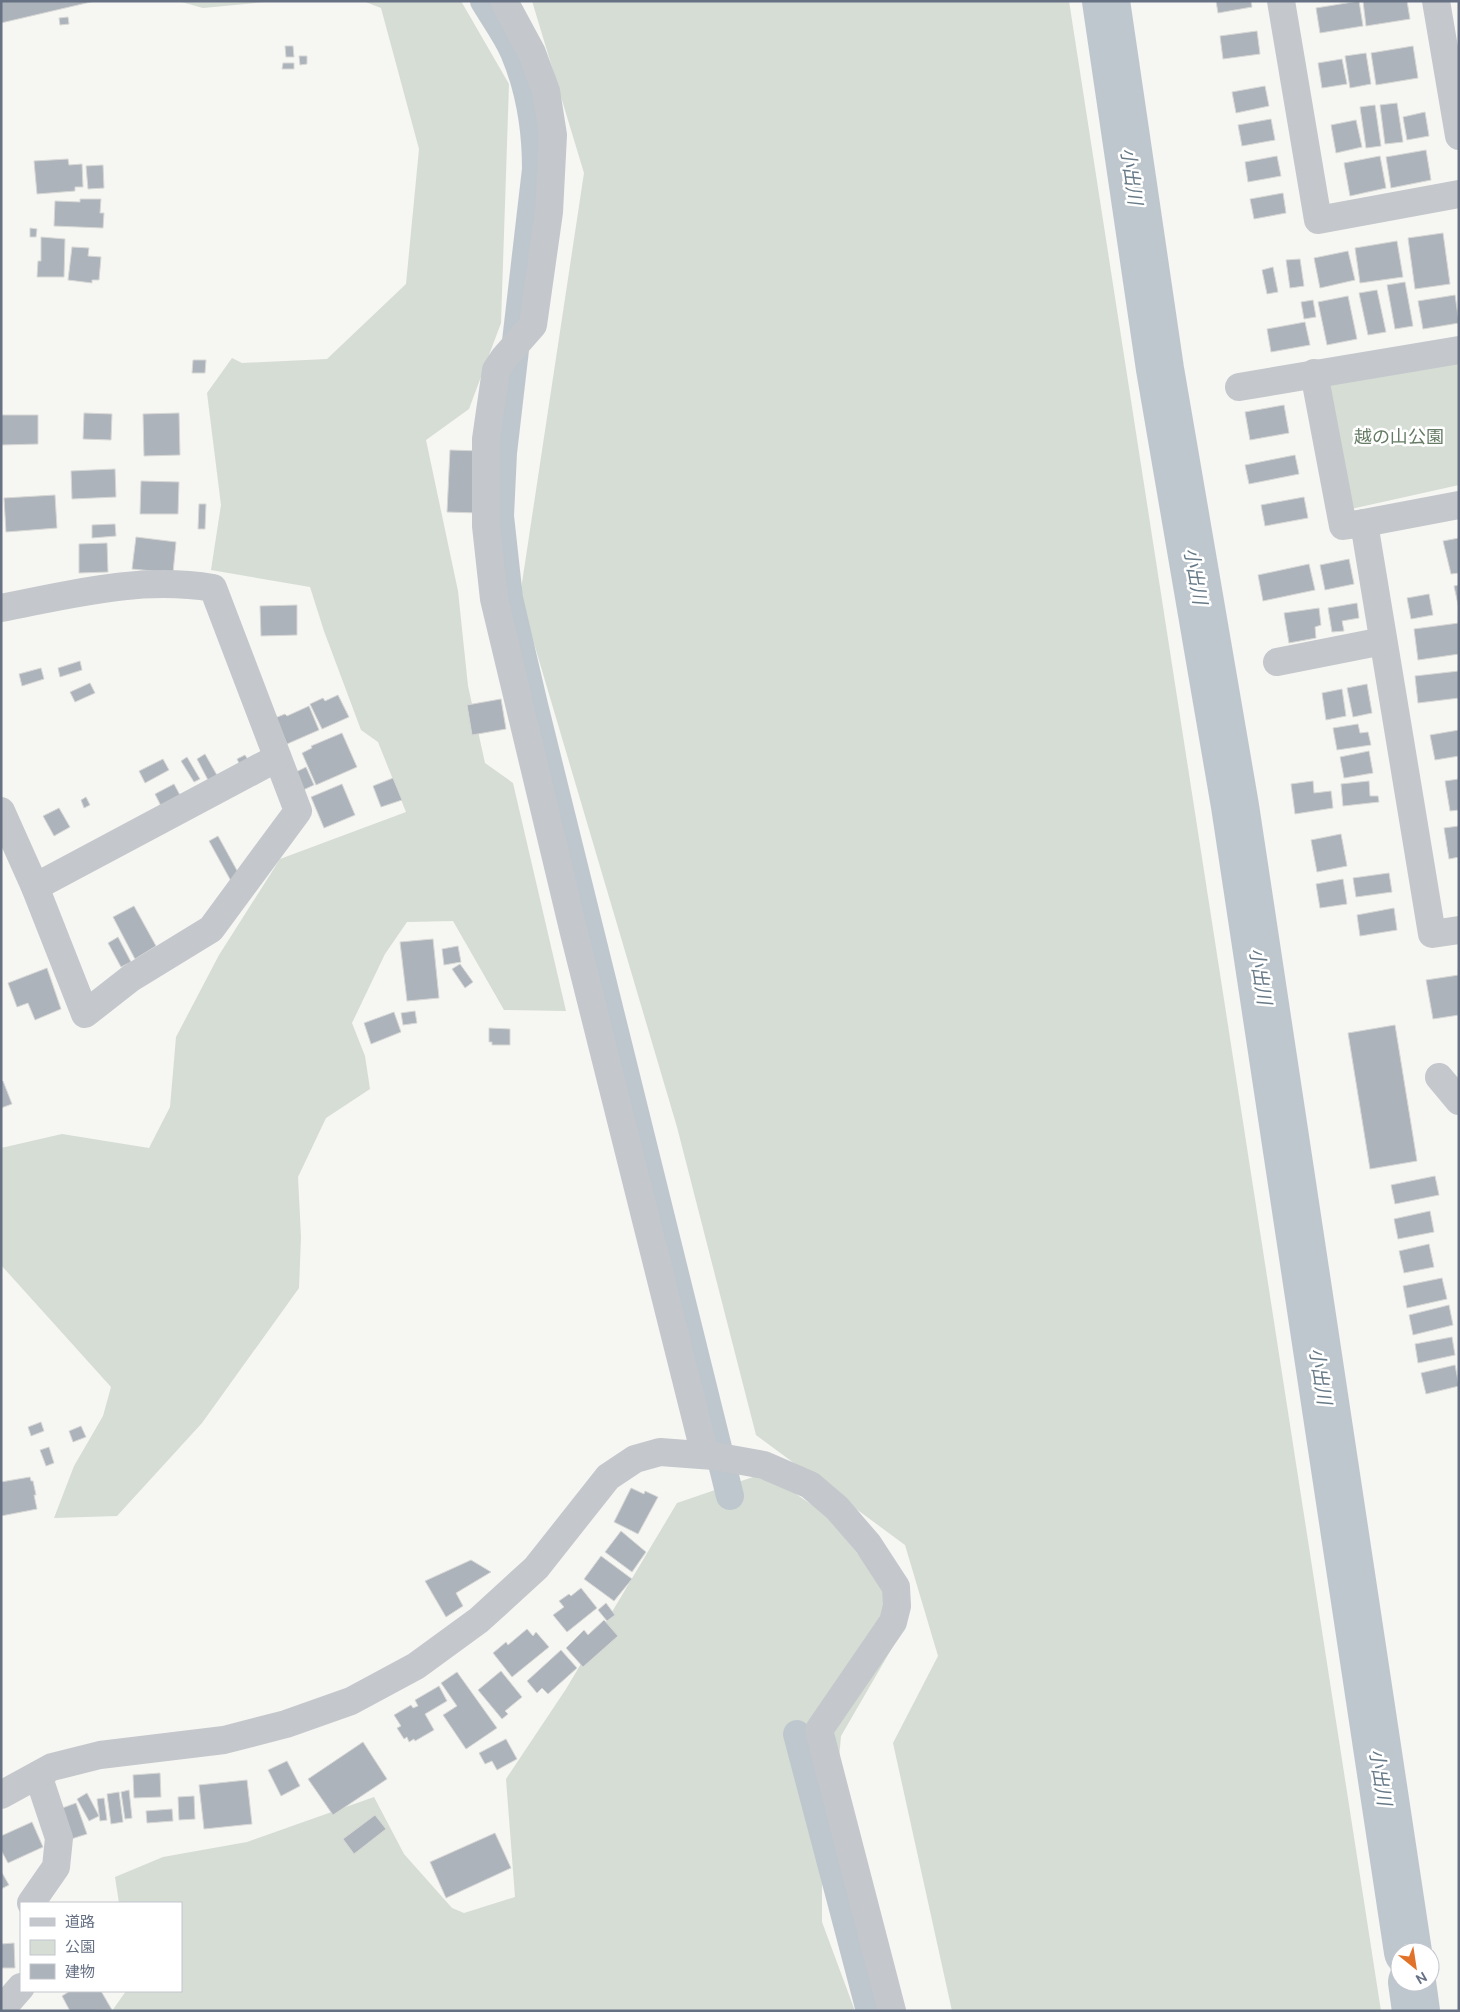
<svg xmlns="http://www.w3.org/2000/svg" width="1460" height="2012" font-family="Ubuntu,'Noto Sans JP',sans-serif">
<rect width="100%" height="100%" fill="#f6f6f3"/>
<g fill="#d6ddd4">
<path d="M178,1h98l-73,7z"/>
<path d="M363,1h98l48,83 -8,239 -32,86 -43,31 32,151 10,95 17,77 28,20 53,228 -62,-1 -51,-89 -46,1 -22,32 -33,69 13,33 5,33 -44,29 -28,59 3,60 -2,51 -97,135 -85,93 -63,2 20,-52 29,-50 8,-29 -110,-122v-117l61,-14 87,14 21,-41 6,-70 43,-82 61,-96 126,-47 -28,-70 -17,-12 -37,-99 -14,-44 -99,-17 10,-65 -14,-112 25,-35 10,5 85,-4 79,-75 13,-135 -38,-141z"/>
<path d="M532,1h537l312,2010h-429l-59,-268 45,-87 -33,-111 -149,-110 -79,-308 -157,-531 64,-423z"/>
<path d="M1459,361v124l-108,24 -23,-124z"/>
<path d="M765,1473l59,40 57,69 18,54 -58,100 -9,103 -10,35v48l33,89h-743l14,-20h55v-88h-62l-4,-26 48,-20 84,-15 127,-45 30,57 48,54 12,5 51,-16 -9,-118 60,-90 111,-186z"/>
</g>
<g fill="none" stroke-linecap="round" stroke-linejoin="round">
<g stroke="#bfc7ce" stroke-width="28">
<path d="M484,1c10,17 22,33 30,51 16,38 22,75 22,117l-33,284 -3,63 9,82 25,107 196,791"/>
<path d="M797,1734l73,277"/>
</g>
<g stroke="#bfc7ce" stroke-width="48">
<path d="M1106,1l54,368 75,437 173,1146"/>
<path d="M1412,1982l4,29"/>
</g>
</g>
<g fill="#adb3ba" stroke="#d7d8d6">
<path d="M1,1h94l-94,22z"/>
<path d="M1216,1h35l1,6 -34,6z"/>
<path d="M1359,1l4,25 -43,7 -4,-25z"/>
<path d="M1363,1h44l3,18 -44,7z"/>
<path d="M68,17l1,7 -9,1 -1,-7z"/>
<path d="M1257,31l3,23 -37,5 -3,-23z"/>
<path d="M285,46h8l1,11h-8z"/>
<path d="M1413,46l5,32 -42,7 -5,-32z"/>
<path d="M1366,53l5,31 -21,4 -5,-32z"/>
<path d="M299,56h8v8l-7,1z"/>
<path d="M1342,59l5,25 -25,4 -4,-25z"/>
<path d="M283,63h11v6h-12z"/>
<path d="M1265,86l4,20 -33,7 -4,-21z"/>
<path d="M1397,103l6,39 -18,2 -5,-39z"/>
<path d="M1375,105l6,41 -15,2 -6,-41z"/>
<path d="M1425,112l4,24 -22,4 -4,-23z"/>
<path d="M1271,119l4,21 -33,6 -4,-21z"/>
<path d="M1356,120l6,27 -26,6 -5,-28z"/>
<path d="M1426,150l5,30 -40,8 -5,-31z"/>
<path d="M1277,156l4,20 -33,6 -3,-20z"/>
<path d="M1380,156l6,32 -36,8 -6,-33z"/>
<path d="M68,159l1,6 13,-1 1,23h-8v4l-38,3 -3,-33z"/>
<path d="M103,165l1,23 -16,1 -2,-23z"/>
<path d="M1283,193l3,20 -32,6 -4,-20z"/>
<path d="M80,199h21l-1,14h4l-1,15 -49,-2 1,-25 25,1z"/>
<path d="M30,228l7,1 -1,8h-6z"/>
<path d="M1443,233l7,51 -35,5 -7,-51z"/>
<path d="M41,237l24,2 -1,38h-27l1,-16h3z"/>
<path d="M1397,241l6,36 -43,6 -5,-35z"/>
<path d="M72,247l17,1 -1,8 13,1 -2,23h-7v3l-24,-3z"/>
<path d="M1348,251l7,29 -35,8 -6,-30z"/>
<path d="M1300,259l4,27 -14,2 -4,-28z"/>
<path d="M1273,267l5,25 -11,2 -5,-24z"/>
<path d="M1405,282l8,44 -18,3 -8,-44z"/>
<path d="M1377,290l9,42 -18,3 -9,-42z"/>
<path d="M1455,295l4,28 -36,6 -5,-28z"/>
<path d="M1348,296l9,43 -30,6 -9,-43z"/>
<path d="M1313,300l3,17 -12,2 -3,-17z"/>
<path d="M1305,322l5,23 -39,7 -4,-23z"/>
<path d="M193,360h13l-1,13h-13z"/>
<path d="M1284,405l5,28 -39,7 -5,-28z"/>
<path d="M84,413l28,1 -1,26 -28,-1z"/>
<path d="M179,413l1,42 -36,1 -1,-42z"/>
<path d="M1,415h37v29l-37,1z"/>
<path d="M450,450l31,1 -3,62 -31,-1z"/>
<path d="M1295,455l4,19 -50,10 -4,-19z"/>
<path d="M115,469l1,28 -44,2 -1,-28z"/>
<path d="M141,481l38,1 -1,32h-38z"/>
<path d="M55,495l2,33 -51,4 -2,-34z"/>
<path d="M1304,497l4,21 -43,8 -4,-21z"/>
<path d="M199,504h7l-1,25h-7z"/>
<path d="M115,524l1,12 -24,2v-13z"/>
<path d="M136,537l40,5 -3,31 -41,-4z"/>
<path d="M1459,538v35l-8,1 -8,-33z"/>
<path d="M107,543l1,29 -29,1v-29z"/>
<path d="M1349,559l5,25 -29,6 -5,-25z"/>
<path d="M1309,564l6,26 -52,11 -5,-26z"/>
<path d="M1459,585v24l-5,-23z"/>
<path d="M1429,594l4,21 -22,4 -4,-21z"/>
<path d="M1357,603l2,15 -17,3 2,10 -12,1 -4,-24z"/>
<path d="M297,605v30l-36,1 -1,-30z"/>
<path d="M1319,608l2,17 -6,2 1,11 -27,5 -5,-30z"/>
<path d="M1459,623v31l-41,6 -4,-31z"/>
<path d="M80,661l2,9 -22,7 -2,-9z"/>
<path d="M41,668l3,11 -22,7 -3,-12z"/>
<path d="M1459,671v27l-41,5 -3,-27z"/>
<path d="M90,683l5,10 -20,9 -5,-10z"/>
<path d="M1367,684l5,29 -19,4 -6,-29z"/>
<path d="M1342,689l4,27 -20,4 -4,-27z"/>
<path d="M338,695l11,22 -27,12 -12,-25 13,-6 2,3z"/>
<path d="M501,699l5,30 -34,6 -5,-30z"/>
<path d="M309,706l10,24 -32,14 -12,-26 10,-4 2,2z"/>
<path d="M1358,724l2,9 8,-1 3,13 -34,5 -4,-22z"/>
<path d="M1459,730v26l-24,4 -5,-25z"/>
<path d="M342,733l15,34 -41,18 -14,-32 10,-5 -1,-2z"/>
<path d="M1369,751l4,22 -29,5 -4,-21z"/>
<path d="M205,754l13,23 -9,5 -12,-23z"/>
<path d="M245,755l5,8 -9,4 -4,-8z"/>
<path d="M187,757l13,22 -6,3 -13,-21z"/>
<path d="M163,759l6,11 -24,13 -6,-12z"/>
<path d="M306,767l8,18 -13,6 -7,-18z"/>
<path d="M393,778l9,22 -21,7 -8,-21z"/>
<path d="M1459,779v31l-9,1 -5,-30z"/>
<path d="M1313,781l1,12 17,-2 2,17 -38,6 -4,-30z"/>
<path d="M1369,781l1,15h8l1,6 -36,4 -2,-22z"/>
<path d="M174,784l7,13 -19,11 -7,-14z"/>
<path d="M342,784l13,31 -31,13 -13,-31z"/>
<path d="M86,797l4,8 -6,3 -3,-8z"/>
<path d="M59,808l11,19 -16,9 -11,-20z"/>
<path d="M1459,826v31l-10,2 -5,-31z"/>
<path d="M1341,834l6,32 -30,6 -6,-32z"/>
<path d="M218,836l22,40 -9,5 -22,-40z"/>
<path d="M1389,873l3,19 -36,5 -3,-19z"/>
<path d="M1343,879l4,25 -27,4 -4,-24z"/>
<path d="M134,906l22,40 -21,13 -22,-42z"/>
<path d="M1394,908l3,22 -37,6 -3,-21z"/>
<path d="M118,937l13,25 -10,5 -13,-24z"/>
<path d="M433,939l6,59 -32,3 -7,-59z"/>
<path d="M458,946l3,16 -17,3 -2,-16z"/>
<path d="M460,964l13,18 -8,6 -13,-19z"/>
<path d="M47,968l14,41 -26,11 -7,-17 -11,4 -9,-24z"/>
<path d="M1459,975v40l-26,4 -7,-39z"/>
<path d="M415,1011l2,12 -14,2 -2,-12z"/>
<path d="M394,1012l7,20 -30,12 -7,-21z"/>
<path d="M1395,1025l22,136 -47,8 -22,-136z"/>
<path d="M489,1028l21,1v16h-18v-3h-3z"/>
<path d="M1,1081h2l9,23 -11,4z"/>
<path d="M1435,1176l4,19 -44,9 -4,-19z"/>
<path d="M1430,1211l4,21 -36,7 -4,-20z"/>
<path d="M1429,1244l5,23 -30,6 -5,-22z"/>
<path d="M1442,1278l5,21 -40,9 -4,-22z"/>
<path d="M1449,1305l4,20 -40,10 -4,-20z"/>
<path d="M1452,1337l3,18 -37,8 -3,-19z"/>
<path d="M1455,1365l4,21 -33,8 -5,-21z"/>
<path d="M41,1422l3,9 -13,5 -3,-9z"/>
<path d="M81,1426l5,11 -13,5 -4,-11z"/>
<path d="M49,1447l5,16 -8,3 -6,-16z"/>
<path d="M30,1477l1,4h2l3,14h-2l3,14 -36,7v-34z"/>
<path d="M631,1488l13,6 1,-3 13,6 -20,37 -24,-12z"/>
<path d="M621,1531l25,21 -14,20 -27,-20z"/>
<path d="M601,1556l31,23 -18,22 -30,-22z"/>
<path d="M471,1560l20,12 -35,21 7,13 -17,11 -21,-36z"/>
<path d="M581,1588l16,20 -30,24 -14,-17 11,-8 -5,-6 10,-7 2,2z"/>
<path d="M606,1603l9,12 -8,6 -9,-11z"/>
<path d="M604,1620l14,16 -35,31 -17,-19 18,-18 4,5z"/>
<path d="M527,1629l6,7 3,-4 13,15 -37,30 -19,-24 13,-11 2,3z"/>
<path d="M561,1650l16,18 -29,26 -6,-6 -5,5 -10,-12z"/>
<path d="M501,1671l21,26 -17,14 3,3 -6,5 -24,-29z"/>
<path d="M457,1672l40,56 -31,21 -23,-34 14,-9 -16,-23z"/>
<path d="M439,1686l8,15 -22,13 9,16 -19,11 -1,-2 -5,3 -2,-5 -3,2 -7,-11 4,-2 -7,-11 17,-10 2,3 5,-2 -3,-6z"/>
<path d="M506,1739l11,20 -20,11 -5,-9 -7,3 -6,-11z"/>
<path d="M363,1742l24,37 -54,36 -25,-36z"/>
<path d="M287,1761l13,25 -19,10 -13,-26z"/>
<path d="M160,1773l1,24 -27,1 -1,-23z"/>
<path d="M247,1780l5,44 -48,5 -5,-44z"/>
<path d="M129,1790l3,28 -7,1 -4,-27z"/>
<path d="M119,1792l4,30 -12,2 -4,-30z"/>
<path d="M87,1793l12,23 -10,5 -12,-22z"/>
<path d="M194,1796l1,23 -16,1 -1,-23z"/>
<path d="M104,1798l3,22 -7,1 -3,-22z"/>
<path d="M76,1803l11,31 -19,6 -11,-30z"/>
<path d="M172,1809l1,12 -26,2 -1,-12z"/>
<path d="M375,1815l11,14 -32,25 -11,-15z"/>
<path d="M32,1822l11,25 -35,16 -7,-13v-14z"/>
<path d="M495,1833l16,35 -65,30 -16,-36z"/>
<path d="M1,1871l8,14 -8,4z"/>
<path d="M14,1943l1,25h-14v-24z"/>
<path d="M70,1991h31l11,19 -42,1 -8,-15z"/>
</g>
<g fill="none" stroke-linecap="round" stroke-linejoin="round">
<g stroke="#c4c7cb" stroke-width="28">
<path d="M504,1l28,52 14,38 7,44 -4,77 -16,113 -29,33 -8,12 -10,69v87l8,73 80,334 131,522"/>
<path d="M1281,1l37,219 141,-26"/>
<path d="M1314,373l29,153 21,-3 68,411 27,-4"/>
<path d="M1239,387l220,-37"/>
<path d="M1364,523l95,-18"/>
<path d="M1,608c72,-14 139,-32 212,-20l85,223 -87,118 -80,49 -46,36 -50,-127 -34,-76"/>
<path d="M1277,662l106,-21"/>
<path d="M35,887l242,-129"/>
<path d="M714,1456l50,9 46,20 27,23 31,36 28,43 1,19 -4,16 -74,108 73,281"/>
<path d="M31,1903l25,-36 3,-29 -21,-63"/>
<path d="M1,2010l20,-23"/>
</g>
<g stroke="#c4c7cb" stroke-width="28">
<path d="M1436,1l23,135"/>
<path d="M1439,1077l20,24"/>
<path d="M1,1795l51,-28 48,-12 124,-15 62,-16 65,-23 65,-35 63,-46 57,-52 72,-91 27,-18 25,-7 54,4"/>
</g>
</g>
<g text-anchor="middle" stroke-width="5" stroke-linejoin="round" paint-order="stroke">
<g font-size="18" fill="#657b64" stroke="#fff">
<text x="1399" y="443">越の山公園</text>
</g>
<g font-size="19" font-style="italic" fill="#667987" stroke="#fff">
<text transform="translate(1132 176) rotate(82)" y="7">小出川</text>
<text transform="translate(1196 576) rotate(80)" y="7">小出川</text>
<text transform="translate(1261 976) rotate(81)" y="7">小出川</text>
<text transform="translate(1321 1376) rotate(81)" y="7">小出川</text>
<text transform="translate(1381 1777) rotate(81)" y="7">小出川</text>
</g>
</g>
<rect width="1460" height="2012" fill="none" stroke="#667184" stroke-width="5"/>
<rect x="20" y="1902" width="162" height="90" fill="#ffffff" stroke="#c2c6ce"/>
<rect x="30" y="1918" width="25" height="8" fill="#c4c7cb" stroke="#c2c6ce"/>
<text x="65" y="1927" font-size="15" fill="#667184">道路</text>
<rect x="30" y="1940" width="25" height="15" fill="#d6ddd4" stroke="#c2c6ce"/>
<text x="65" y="1952" font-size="15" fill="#667184">公園</text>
<rect x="30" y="1964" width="25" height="15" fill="#adb3ba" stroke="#c2c6ce"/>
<text x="65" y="1977" font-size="15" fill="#667184">建物</text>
<g transform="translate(1415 1967) rotate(150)"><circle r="24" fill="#ffffff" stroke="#c2c6ce"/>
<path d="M0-4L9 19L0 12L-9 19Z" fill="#e17229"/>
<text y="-8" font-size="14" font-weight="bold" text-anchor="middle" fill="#667184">N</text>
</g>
</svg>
